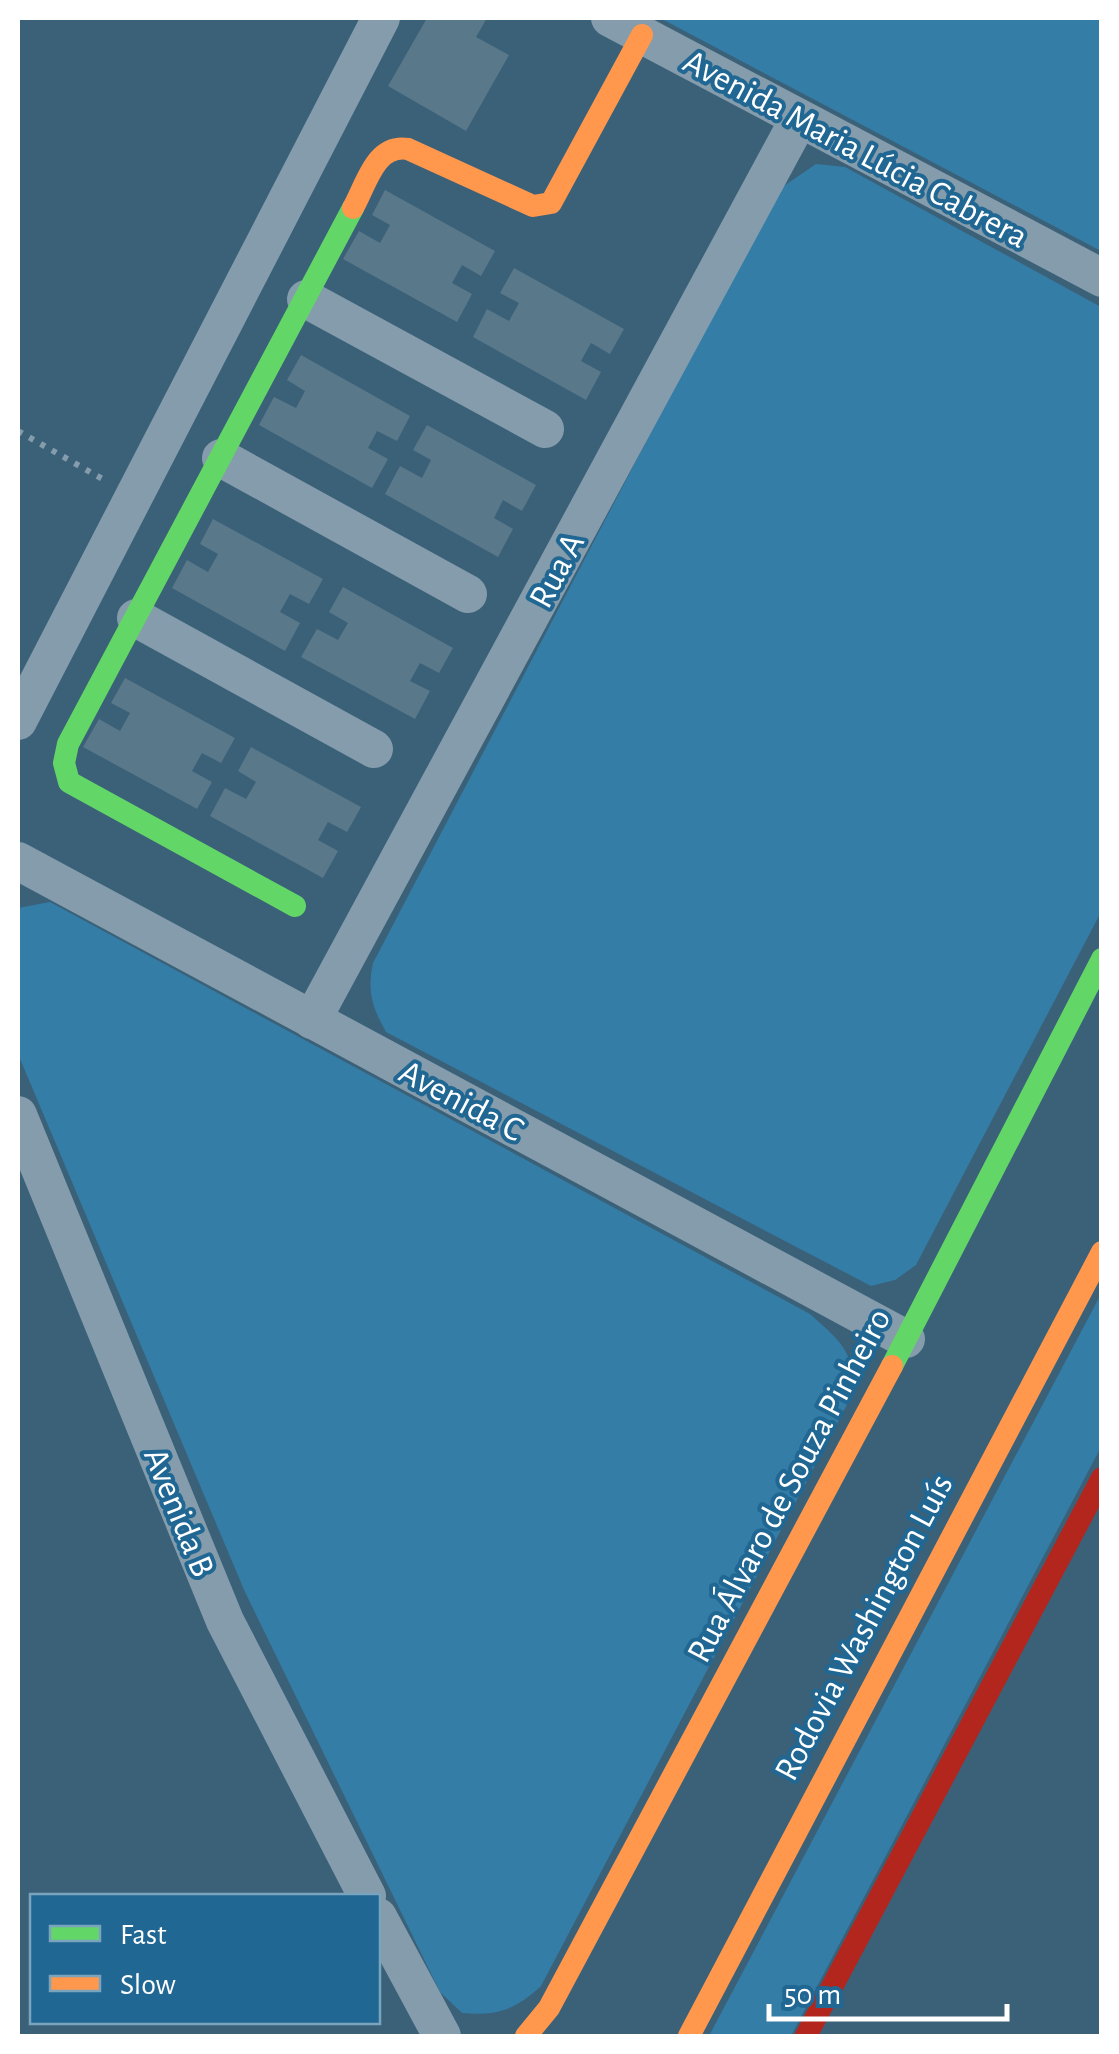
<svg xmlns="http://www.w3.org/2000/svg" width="1119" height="2054" font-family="'Alegreya Sans',sans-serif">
<rect width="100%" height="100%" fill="#3b6179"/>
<g fill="#337da7">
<path d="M660,18h441v233z"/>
<path d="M816,164l29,3 256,140v605l-185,353 -21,15 -24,6 -485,-254c-14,-25 -19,-41 -13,-69l405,-773z"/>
<path d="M50,902l760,412c30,27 45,37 43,79l-312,593c-26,24 -44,30 -79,27l-22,-21 -195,-400 -227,-538v-146z"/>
<path d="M1101,1294v153l-310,589h-82z"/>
</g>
<g fill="#59788a">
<path d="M427,18h60l-11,19 33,18 -43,76 -78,-45z"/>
<path d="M385,190l110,61 -14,25 -19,-11 -10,18 20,11 -15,28 -114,-63 16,-28 21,12 10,-18 -18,-10z"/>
<path d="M514,268l110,61 -14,25 -19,-11 -10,18 20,11 -15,28 -113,-63 14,-28 22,12 10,-18 -19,-10z"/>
<path d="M301,355l109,61 -13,25 -20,-10 -9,17 20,11 -16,29 -113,-63 15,-28 22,11 9,-17 -18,-11z"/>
<path d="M427,425l109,60 -14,26 -19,-11 -9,18 19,11 -15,28 -113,-63 15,-28 22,12 9,-18 -18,-10z"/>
<path d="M213,519l110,60 -14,25 -19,-10 -10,18 20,11 -15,28 -113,-63 15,-28 21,12 10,-18 -18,-10z"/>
<path d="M343,587l110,61 -14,25 -19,-10 -10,18 20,10 -15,28 -114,-62 16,-28 21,11 10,-17 -19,-11z"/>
<path d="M125,678l110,60 -14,25 -19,-10 -10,18 20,11 -15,27 -114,-62 16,-28 21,12 10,-18 -19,-10z"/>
<path d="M251,747l110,60 -14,25 -19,-10 -10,18 20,11 -15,27 -113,-62 15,-28 21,11 10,-17 -18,-11z"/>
</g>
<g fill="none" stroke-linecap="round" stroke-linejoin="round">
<path stroke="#849cab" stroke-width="6" stroke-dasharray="5 8" stroke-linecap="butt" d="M18,431l88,50"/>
<g stroke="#849cab" stroke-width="38">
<path d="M610,18l492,260"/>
<path d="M306,299l239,130"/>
<path d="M221,458l247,136"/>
<path d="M136,618l238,131"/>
<path d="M18,721l363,-703"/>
<path d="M18,861l888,478"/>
<path d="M312,1020l487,-901"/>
<path d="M18,1115l207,506 142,275"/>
<path d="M378,1917l64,119"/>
</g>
<g stroke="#63d668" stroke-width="22">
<path d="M295,906l-226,-124 -5,-19 4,-19 285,-536"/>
<path d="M892,1366l210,-407"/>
</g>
<g stroke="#ff974d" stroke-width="22">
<path d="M353,208c14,-25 22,-64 55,-59l125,57 18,-3 91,-168"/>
<path d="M526,2036l23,-28 343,-642"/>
<path d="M689,2036l413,-784"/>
</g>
<path stroke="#b3261e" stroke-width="22" d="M806,2036l296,-558"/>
</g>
<g text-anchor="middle" stroke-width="8" stroke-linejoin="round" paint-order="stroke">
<g font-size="35" fill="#fff" stroke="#216793">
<text transform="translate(856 148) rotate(28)" y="12">Avenida Maria Lúcia Cabrera</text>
<text transform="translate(556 570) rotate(-62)" y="12">Rua A</text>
<text transform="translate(462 1100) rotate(28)" y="12">Avenida C</text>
<text transform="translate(788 1485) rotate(-62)" y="12">Rua Álvaro de Souza Pinheiro</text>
<text transform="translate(180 1512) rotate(68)" y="12">Avenida B</text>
<text transform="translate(863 1627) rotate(-62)" y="12">Rodovia Washington Luís</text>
</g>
</g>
<rect width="1119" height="2054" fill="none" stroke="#ffffff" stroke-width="40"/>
<rect x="30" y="1894" width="350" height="130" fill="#216793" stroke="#7aa4be" stroke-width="2.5"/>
<rect x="50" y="1926" width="50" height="15" fill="#63d668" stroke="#7aa4be" stroke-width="2.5"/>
<text x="120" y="1944" font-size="30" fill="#ffffff">Fast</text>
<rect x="50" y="1976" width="50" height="15" fill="#ff974d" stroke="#7aa4be" stroke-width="2.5"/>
<text x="120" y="1994" font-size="30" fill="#ffffff">Slow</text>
<path d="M769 2004v15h238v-15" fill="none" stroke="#ffffff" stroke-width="5"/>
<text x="784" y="2004" font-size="30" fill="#ffffff" stroke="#216793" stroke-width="8" paint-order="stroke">50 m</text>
</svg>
